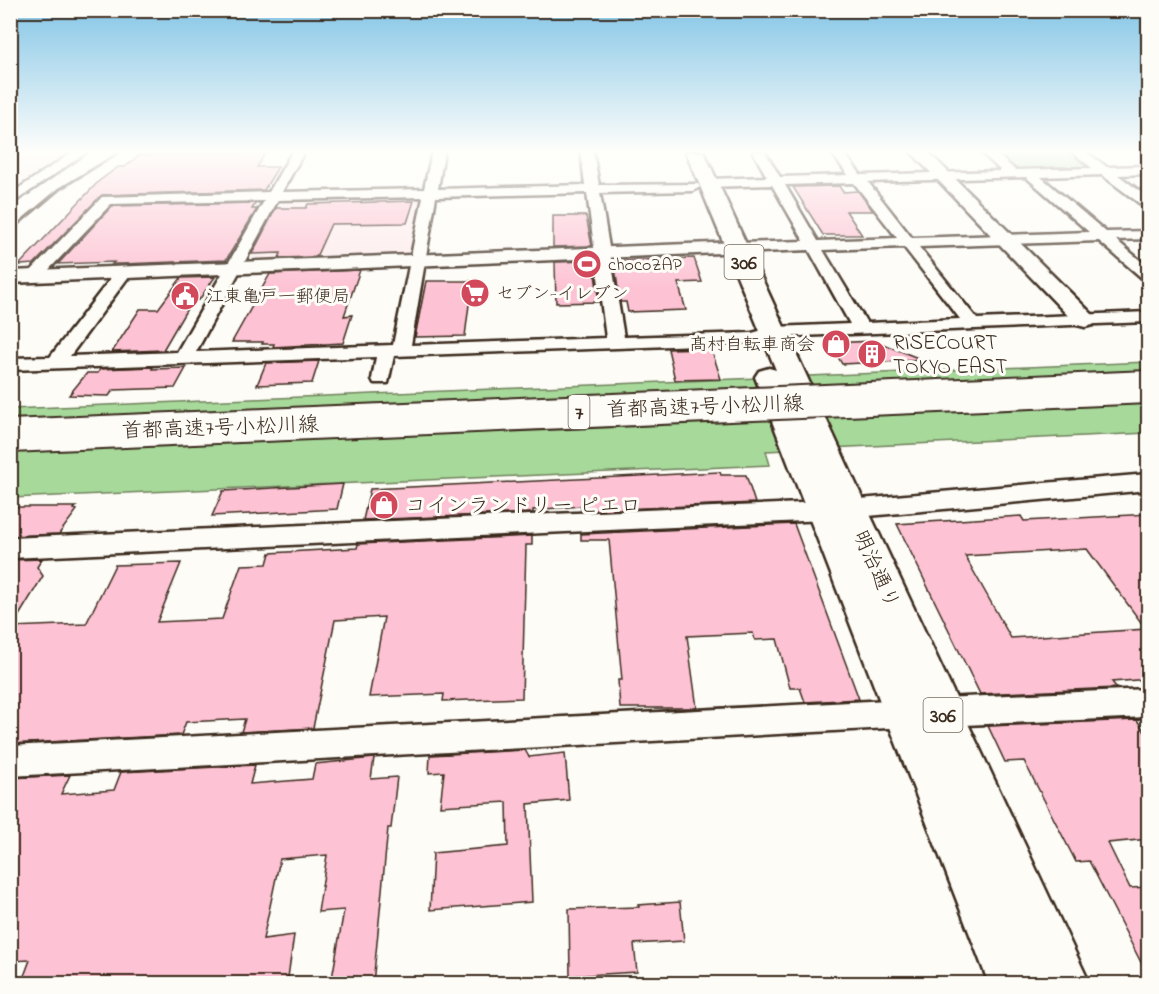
<svg xmlns="http://www.w3.org/2000/svg" width="1159" height="994" font-family="'Indie Flower','Klee One',sans-serif">
<rect width="100%" height="100%" fill="#fdfcf7"/>
<filter id="ink" filterUnits="userSpaceOnUse"><feTurbulence type="fractalNoise" baseFrequency=".0167" numOctaves="2"/><feDisplacementMap in="SourceGraphic" scale="12" xChannelSelector="R" yChannelSelector="G"/><feConvolveMatrix kernelMatrix="1 2 1 2 8 2 1 2 1" color-interpolation-filters="sRGB"/></filter>
<g filter="url(#ink)">
<g fill="#fdebec">
<path d="M11,152h57l-57,37z"/>
<path d="M413,198l9,4 -10,48 -10,5 -144,5 -7,-4 27,-50 11,-5z"/>
</g>
<g fill="#a7d99b" stroke="#71825c" stroke-width="1.5">
<path d="M992,152h81l16,12 -3,3 -71,2 -6,-2z"/>
<path d="M1148,362v71l-382,18 4,14 -759,33 -1,-89z"/>
</g>
<g fill="#fdc2d3" stroke="#3b2a1e" stroke-width="1.5" fill-rule="evenodd">
<path d="M191,152h75l-9,15h21l-14,23 -162,5 -68,69 -15,1 80,-84 19,-14h7l14,-12 50,-1z"/>
<path d="M839,186l4,6 15,-1 15,20h-27l16,24h-39l-30,-48z"/>
<path d="M414,201l-7,22 -76,1 -15,33 -37,1 2,-5 -29,1 24,-46h30l2,-4z"/>
<path d="M256,203l-4,6h5l-31,51 -104,4h-10l2,-2 -56,2 54,-58z"/>
<path d="M553,216h33l6,30 -39,1z"/>
<path d="M694,258l8,24 -24,1 8,27 -58,2 -2,-10h-6l-6,-41z"/>
<path d="M593,261l6,41 -43,1 -1,-41z"/>
<path d="M360,270l-16,46 8,-1 -9,28 -70,4 1,-3h-12l1,-2h-31l38,-68z"/>
<path d="M215,277l-16,23h-7l-29,50 -51,2 28,-43h18l23,-31z"/>
<path d="M426,281h46l-7,55 -50,1z"/>
<path d="M875,341l48,19 -81,4 -12,-21z"/>
<path d="M711,348l10,31 -46,1 -7,-31z"/>
<path d="M319,361l-7,22 -55,2 9,-22z"/>
<path d="M153,367l-1,2 34,-1 -11,20 -62,2 -4,6 -40,-1 18,-22h11l2,-4z"/>
<path d="M720,472l1,3h25l9,28 -174,8v-5l-48,4v3l-170,7 7,-31z"/>
<path d="M343,484l-6,25 -125,7 11,-25z"/>
<path d="M10,507h66l-2,2 3,1 -18,24 -49,2z"/>
<path d="M1149,514v165l-37,3 5,6 -137,6 -83,-170 124,-8 3,5zM1087,549l59,80 -135,9 -46,-82z"/>
<path d="M794,524l65,175 -54,3 -5,-14h-10l-13,-49 -22,1 -2,-7 -66,3 10,72h-77l-2,-28h4l-13,-140h-28v-6z"/>
<path d="M532,536v9h-6l-4,153 -79,3 1,-7 -75,3 15,-80 -49,3 -22,108 -72,4 4,-13 -59,3 -5,13 -171,9v-184l32,-1 -5,8 6,9 -31,51 74,-3 29,-59 66,-2 -24,59 65,-3 19,-54 26,-1 3,-11 87,-5 1,-4z"/>
<path d="M1137,720l12,18v101l-41,4 22,45 19,-1v91l-60,-117 -13,1 -52,-101 -19,1 -17,-36z"/>
<path d="M525,750l4,7 36,-4 4,47 -41,4 4,98 -102,8 3,-57 75,-7 -1,-44 -67,4 4,-34 -15,1 1,-18z"/>
<path d="M374,758l-3,21 26,-2 -6,51h-3l-15,156h-42l13,-74 -26,2 9,-57 -47,4 -17,80 31,-4 -7,49h-266l9,-24 -20,1v-183l60,-3 -9,19 53,-4 7,-18 134,-7 -5,19 62,-5 3,-15z"/>
<path d="M680,902l4,39 -50,3 3,28 -67,4 -1,-67 70,-2 -1,-2z"/>
</g>
<g fill="none" stroke-linecap="round" stroke-linejoin="round">
<g stroke="#3b2a1e" stroke-width="5">
<g id="minor">
<path d="M73,152h14l-77,53v-11z"/>
<path d="M292,152h12l-22,40 142,-3 8,-37h12l-6,37 147,-4 -4,-33h12l6,33 99,-1 2,3 -7,4 -93,2 24,144 128,-4 22,-6 76,-3 -41,-74 -72,3 -8,-5 8,-5 67,-2 -32,-56 -63,2 -7,-4 7,-4 58,-2 -14,-25h12l15,25 68,-2 -17,-23h12l18,23 140,-4 -20,-19h13l21,18 77,-2 -20,-16h14l21,15 41,-1v8l-30,1 30,22v10l-5,-1 -41,-31 -61,2 65,55 42,-1v8l-32,1 32,27v13l-6,-2 -43,-37 -180,6 58,72 171,-7v10l-373,15 -22,6 -359,13 -6,27h-14l-2,-4 4,-22 -366,13v-12l40,-1 68,-88 6,-2 8,5 -62,84 107,-4 87,-151 -153,3 -71,75 -6,2 -8,-5 76,-79 167,-5zM1026,177l63,55 -177,6 -44,-56zM854,183l43,55 -79,3 -33,-56zM587,193l19,145 -195,7 25,-148zM423,197l-30,148 -197,7 82,-152zM904,247l56,72 -93,4 -44,-73z"/>
<path d="M1148,474v16l-323,30 -815,38v-20l815,-36z"/>
<path d="M1148,689v28l-206,9 -10,-4 -4,-10 4,-10 10,-4z"/>
<path d="M907,699l10,4 4,10 -4,10 -10,4 -897,49v-30z"/>
</g>
</g>
<g stroke="#3b2a1e" stroke-width="5">
<g id="tertiary">
<path d="M911,152h17l165,163 3,5 -3,5 -8,2 -8,-2z"/>
<path d="M737,242l7,2 3,4 -3,4 -734,31v-12z"/>
</g>
</g>
<g stroke="#3b2a1e" stroke-width="5">
<path id="primary" d="M686,152h18l163,356 223,476h-101l-234,-607 4,-6 10,-3 7,2z"/>
</g>
<use href="#minor" fill="#fdfcf7" fill-rule="evenodd"/>
<use href="#tertiary" fill="#fdfcf7" fill-rule="evenodd"/>
<use href="#primary" fill="#fdfcf7" fill-rule="evenodd"/>
<path stroke="#3b2a1e" stroke-width="3" d="M10,231l50,-42 60,-37"/>
<g stroke="#3b2a1e" stroke-width="36" stroke-linecap="butt">
<path id="motorway-bridge" d="M10,436l1138,-49"/>
</g>
<use href="#motorway-bridge" stroke="#fdfcf7" stroke-width="32"/>
</g>
</g>
<linearGradient id="sky" x2="0" y2="1"><stop stop-color="#83c5e6"/><stop offset="0.52" stop-color="#fefefb"/><stop offset="1" stop-color="#fefefb" stop-opacity="0"/></linearGradient>
<rect width="1159" height="291" fill="url(#sky)"/>
<defs>
<g id="stadium-disc" transform="scale(1.5)"><circle r="9.5" fill="#d1495b" stroke="#fdfcf7"/><path d="M0-5a6.5 5 0 1 0 0 10a6.5 5 0 1 0 0-10ZM-3.5-1.8h7v3.6h-7Z" fill="#fff"/></g>
<g id="supermarket-disc" transform="scale(1.5)"><circle r="9.5" fill="#d1495b" stroke="#fdfcf7"/><path d="M-6-5.5h2.5l.6 2H6L4.5 2H-2.5L-4.4-4H-6ZM-1.5 3.2a1.3 1.3 0 1 0 .1 0ZM3 3.2a1.3 1.3 0 1 0 .1 0Z" fill="#fff"/></g>
<g id="civic-disc" transform="scale(1.5)"><circle r="9.5" fill="#d1495b" stroke="#fdfcf7"/><path d="M-.6-6.5H3V-4.5H.6V-3L4-1V1h2V6H-6V1h2V-1L-.6-3ZM-1.2 2.5V6h2.4V2.5Z" fill="#fff"/></g>
<g id="shop-disc" transform="scale(1.5)"><circle r="9.5" fill="#d1495b" stroke="#fdfcf7"/><path d="M-5-2.5h2.3a2.7 3.5 0 0 1 5.4 0H5L5.5 6h-11ZM-1.5-2.5h3a1.5 2.3 0 0 0-3 0Z" fill="#fff"/></g>
<g id="building-disc" transform="scale(1.5)"><circle r="9.5" fill="#d1495b" stroke="#fdfcf7"/><path d="M-4-6H4V6H1V3H-1V6H-4ZM-2.5-4.3h1.7v1.8h-1.7ZM.8-4.3h1.7v1.8H.8ZM-2.5-1h1.7V.8h-1.7ZM.8-1h1.7V.8H.8Z" fill="#fff"/></g>
</defs>
<g fill-rule="evenodd">
<use href="#stadium-disc" x="587" y="264"/>
<use href="#supermarket-disc" x="475" y="293"/>
<use href="#civic-disc" x="185" y="296"/>
<use href="#shop-disc" x="836" y="344"/>
<use href="#building-disc" x="872" y="354"/>
<use href="#shop-disc" x="384" y="505"/>
</g>
<g text-anchor="middle" stroke-width="6" stroke-linejoin="round" paint-order="stroke">
<g font-size="18" fill="#3b2a1e" stroke="#fdfcf7" text-anchor="start">
<text x="608" y="270">chocoZAP</text>
<text x="496" y="299">セブン-イレブン</text>
<text x="206" y="302">江東亀戸一郵便局</text>
<text x="815" y="350" text-anchor="end">髙村自転車商会</text>
</g>
<g fill="#fdfcf7" stroke="#75695f" stroke-width="1.5">
<rect x="724.5" y="245" width="39" height="34" rx="4.5"/>
<rect x="568.5" y="395" width="21" height="34" rx="4.5"/>
<rect x="923.5" y="698" width="39" height="34" rx="4.5"/>
</g>
<g font-size="20" font-weight="bold" fill="#3b2a1e">
<text x="744" y="269">306</text>
<text x="579" y="419">7</text>
<text x="943" y="722">306</text>
</g>
<g font-size="21" fill="#3b2a1e" stroke="#fdfcf7" text-anchor="start">
<text x="893" y="349">RISECOURT<tspan x="893" dy="24">TOKYO EAST</tspan></text>
<text x="405" y="512">コインランドリー ピエロ</text>
</g>
<g font-size="21" fill="#3b2a1e" stroke="#fdfcf7">
<text transform="translate(705 406) rotate(-2)" y="7">首都高速7号小松川線</text>
<text transform="translate(220 427) rotate(-2)" y="7">首都高速7号小松川線</text>
<text transform="translate(877 569) rotate(66)" y="7">明治通り</text>
</g>
</g>
<rect width="1159" height="994" fill="none" stroke="#fdfcf7" stroke-width="36"/>
<rect x="18" y="18" width="1123" height="958" fill="none" stroke="#3b2a1e" stroke-width="2" filter="url(#ink)"/>
</svg>
